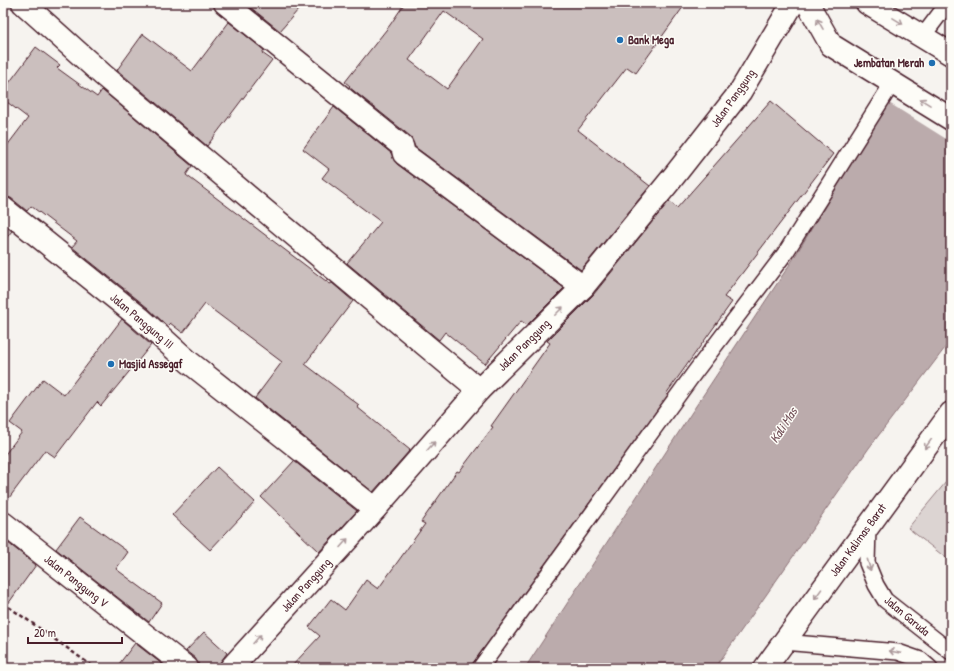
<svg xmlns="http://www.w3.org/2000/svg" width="954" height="671" font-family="'Patrick Hand',sans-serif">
<rect width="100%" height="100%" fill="#f6f3ef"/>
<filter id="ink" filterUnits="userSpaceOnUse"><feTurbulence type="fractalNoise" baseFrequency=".025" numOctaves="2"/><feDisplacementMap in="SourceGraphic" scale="8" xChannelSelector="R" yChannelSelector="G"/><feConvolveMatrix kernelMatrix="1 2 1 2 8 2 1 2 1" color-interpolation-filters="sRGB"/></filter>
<g filter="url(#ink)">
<path fill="#dcd4d2" stroke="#937a7e" d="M951,476v86l-43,-34z"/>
<path fill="#bbabac" stroke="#8e7378" d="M951,18v322l-82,108 -154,220h-190l167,-256 100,-151 91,-150z"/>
<path fill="#f6f3ef" d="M949,18l2,1v123l-62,-39 8,-14z"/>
<g fill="#cbbfbe" stroke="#4a1f2b" fill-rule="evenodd">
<path d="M245,3h59l-24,28z"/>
<path d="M405,3h281l-50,70 -9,-6 -49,63 72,56 -69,84 -166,-123 -5,-11 -61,-49 1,-1 -5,-4 45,-57zM444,11l39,28 -36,50 -38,-29z"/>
<path d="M229,22l35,28 -2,3 10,7 -65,86 -90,-76 26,-36 49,37z"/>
<path d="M36,47l24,18 -3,3 40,29 5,-7 90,76 -6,9 144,109 2,-1 21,18 -48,63 54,41 -2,2 53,43 -37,42 -118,-94 27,-36 -77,-58 -22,29 -13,-10 -3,3 -19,-18 -76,-61 5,-6 -46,-35 -4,5 -16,-13 -8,-2v-45l25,-33 -25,-19v-8z"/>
<path d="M771,101l62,53 -109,143 8,5 -66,92 2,1 -195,268 -2,5h-181l30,-32 -11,-9 22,-28 14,11 21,-30 12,9 47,-65 -4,-2 36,-51 2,1 34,-45 -2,-1 59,-83 -3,-2 46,-46 76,-94 8,7z"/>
<path d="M334,107l57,46 6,11 167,124 -37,37 -6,-4 -36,43 -40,-32 -6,8 -92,-77 34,-41 -59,-44 7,-9 -26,-20z"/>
<path d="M3,224l9,7 -9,11z"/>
<path d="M122,319l29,26 -50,61 -4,-4 -42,55 -10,-7 -42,56v-49l19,-25 -12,-9 33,-44 21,16z"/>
<path d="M294,461l63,50 -38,41 -58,-55z"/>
<path d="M217,467l38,35 -45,48 -38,-35z"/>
<path d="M80,517l48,35 -12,17 46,34 -13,19 -93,-73z"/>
<path d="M3,539l33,26 -33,46z"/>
<path d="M204,632l23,21 -5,7 -3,8h-20l-1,-5 -3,-5 -9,-7z"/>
<path d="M135,643l32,25h-51z"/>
</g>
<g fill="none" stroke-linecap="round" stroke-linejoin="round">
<g stroke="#4a1f2b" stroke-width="18">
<g id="service">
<path d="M923,36l25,-33"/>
<path d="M868,527l-1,36 9,22 9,15 66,52"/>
<path d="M783,642l115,10 23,8 9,8"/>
<path d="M480,668l215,-296 91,-120 107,-170"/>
</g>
</g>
<g stroke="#4a1f2b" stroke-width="25">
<g id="minor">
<path d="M23,3l80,72 376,315"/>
<path d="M225,3l177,143 2,8 179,133"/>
<path d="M3,208l137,110 49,44 186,147"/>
<path d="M3,523l184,145"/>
<path d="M231,668l144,-159 104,-119 104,-103 91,-111 66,-84 53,-89"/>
<path d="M765,668l186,-255"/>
</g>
</g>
<g stroke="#4a1f2b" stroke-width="25">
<g id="primary">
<path d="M867,3l84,51"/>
<path d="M808,4l23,41 120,74"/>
</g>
</g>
<path stroke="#4a1f2b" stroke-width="2.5" stroke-dasharray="4 3" stroke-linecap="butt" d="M3,603l29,20 63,45"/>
<use href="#service" stroke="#fdfcf7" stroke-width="15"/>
<use href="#minor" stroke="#fdfcf7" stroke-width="22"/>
<use href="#primary" stroke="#fdfcf7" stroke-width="22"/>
</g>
<defs><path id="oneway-shaft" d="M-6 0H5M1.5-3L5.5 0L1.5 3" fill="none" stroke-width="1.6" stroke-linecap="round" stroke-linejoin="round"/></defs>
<g stroke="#ac999b">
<use href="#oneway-shaft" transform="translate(898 21) rotate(31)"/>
<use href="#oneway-shaft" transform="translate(820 24) rotate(-120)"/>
<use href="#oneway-shaft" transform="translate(925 102) rotate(-148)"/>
<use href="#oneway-shaft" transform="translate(559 311) rotate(-45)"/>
<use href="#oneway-shaft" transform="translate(928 444) rotate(126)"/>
<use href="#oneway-shaft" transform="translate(431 446) rotate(-48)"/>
<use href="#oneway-shaft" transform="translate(344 543) rotate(-48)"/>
<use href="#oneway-shaft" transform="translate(869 565) rotate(74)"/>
<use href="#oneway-shaft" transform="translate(818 594) rotate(126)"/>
<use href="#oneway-shaft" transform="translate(257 639) rotate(-48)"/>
<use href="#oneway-shaft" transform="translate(895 652) rotate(-168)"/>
</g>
</g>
<g fill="#1f6fb2" stroke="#fdfcf7" stroke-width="1.5">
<circle cx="620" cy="40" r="4"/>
<circle cx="932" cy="63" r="4"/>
<circle cx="111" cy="364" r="4"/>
</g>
<g text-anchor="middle" stroke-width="3" stroke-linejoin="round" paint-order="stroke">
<g font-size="12" font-weight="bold" fill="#4a1f2b" stroke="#fdfcf7" text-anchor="start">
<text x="628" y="44">Bank Mega</text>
<text x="924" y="67" text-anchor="end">Jembatan Merah</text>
<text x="119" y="368">Masjid Assegaf</text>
</g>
<g font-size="12" fill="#4a1f2b" stroke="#fdfcf7">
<text transform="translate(733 98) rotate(-55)" y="4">Jalan Panggung</text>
<text transform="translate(142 321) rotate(40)" y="4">Jalan Panggung III</text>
<text transform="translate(524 345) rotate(-45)" y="4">Jalan Panggung</text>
<text transform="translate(858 540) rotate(-54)" y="4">Jalan Kalimas Barat</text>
<text transform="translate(76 581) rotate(38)" y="4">Jalan Panggung V</text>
<text transform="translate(306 585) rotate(-48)" y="4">Jalan Panggung</text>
<text transform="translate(907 616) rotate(40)" y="4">Jalan Garuda</text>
</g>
<g font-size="13" font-style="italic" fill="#725058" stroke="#fdfcf7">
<text transform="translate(783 425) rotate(-57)" y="5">Kali Mas</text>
</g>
</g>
<rect width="954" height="671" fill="none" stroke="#fdfcf7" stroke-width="16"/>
<rect x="8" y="8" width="938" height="655" fill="none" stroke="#4a1f2b" stroke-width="1.5" filter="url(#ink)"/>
<path d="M28 637v6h94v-6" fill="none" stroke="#4a1f2b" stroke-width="2"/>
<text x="34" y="637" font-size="12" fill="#4a1f2b" stroke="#fdfcf7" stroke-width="3" paint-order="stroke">20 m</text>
</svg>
